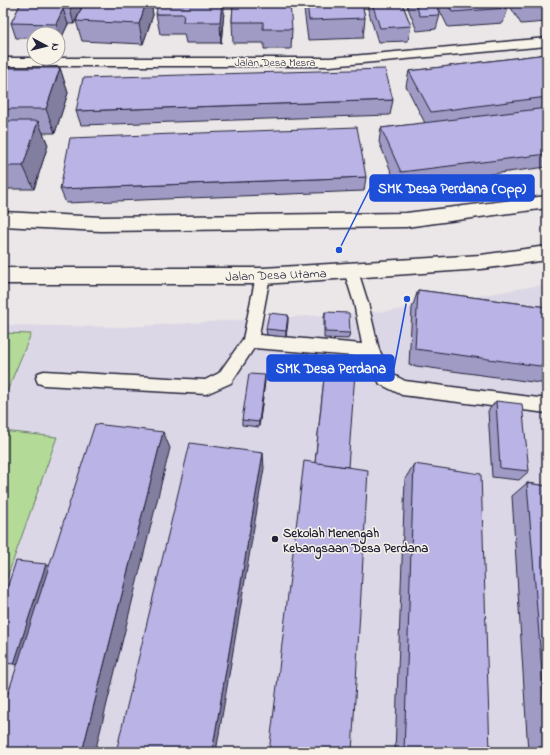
<svg xmlns="http://www.w3.org/2000/svg" width="550" height="755" font-family="'Indie Flower',sans-serif">
<rect width="100%" height="100%" fill="#ebe6e7"/>
<filter id="ink" filterUnits="userSpaceOnUse"><feTurbulence type="fractalNoise" baseFrequency=".025" numOctaves="2"/><feDisplacementMap in="SourceGraphic" scale="8" xChannelSelector="R" yChannelSelector="G"/><feConvolveMatrix kernelMatrix="1 2 1 2 8 2 1 2 1" color-interpolation-filters="sRGB"/></filter>
<g filter="url(#ink)">
<path fill="#dcd7e6" d="M547,284v468h-544v-427l121,2 267,-16z"/>
<g fill="#b3da97" stroke="#6a7e69">
<path d="M3,333l28,1 -28,67z"/>
<path d="M3,431l54,6 -54,152z"/>
</g>
<g fill="none" stroke-linecap="round" stroke-linejoin="round">
<g stroke="#22223b" stroke-width="3">
<path id="service" d="M351,265l5,2 2,4 10,32 11,47 13,24 13,7 142,18v14l-145,-18 -22,-11 -14,-27 -112,-9 -23,35 -25,11 -162,-9 -6,-2 -2,-5 2,-5 6,-2 161,9 14,-7 24,-34 13,-63 2,-4 5,-2 5,2 2,4 -11,59 103,9 -8,-41 -10,-32 2,-4z"/>
</g>
<g stroke="#22223b" stroke-width="3">
<g id="minor">
<path d="M547,38v8l-217,20h-327v-8h327z"/>
<path d="M547,196v12l-141,19 -305,4 -98,-5v-14l98,5 305,-4z"/>
</g>
</g>
<g stroke="#22223b" stroke-width="3">
<path id="tertiary" d="M547,246v14l-66,9 -218,15h-260v-16h260l218,-13z"/>
</g>
<use href="#service" fill="#f7f3e8" fill-rule="evenodd"/>
<use href="#minor" fill="#f7f3e8" fill-rule="evenodd"/>
<use href="#tertiary" fill="#f7f3e8" fill-rule="evenodd"/>
</g>
<g fill="#9f9bc5" stroke="#22223b">
<path d="M21,3l60,6 -7,15h-6l-7,15h-3v-5h-24v4h-18l-5,-15z"/>
<path d="M84,3h67l2,12 -10,29 -61,-3 -6,-20z"/>
<path d="M233,3l59,26 -1,20h-27v-6h-31l-1,-21z"/>
<path d="M304,3h58l3,15 -2,20 -55,2 -4,-31z"/>
<path d="M366,3h36l9,23 -3,15 -30,1z"/>
<path d="M406,3h29l5,12 -4,14 -19,2z"/>
<path d="M436,3h69l3,5 -5,15 -55,4z"/>
<path d="M508,3h39v19l-26,2z"/>
<path d="M224,12l-3,31h-35l-2,-9h-24l-4,-20z"/>
<path d="M547,54v113l-150,19 -18,-44 2,-14 44,-5 -19,-37 3,-15z"/>
<path d="M3,68h57l8,25 -13,40h-12l5,12 -14,44h-31z"/>
<path d="M393,100l-3,15 -309,10 -5,-14z"/>
<path d="M366,177l-2,14 -298,12 -6,-14z"/>
<path d="M418,290l129,17v77l-138,-19 3,-57z"/>
<path d="M325,312l25,21 -2,6 -24,-1v-20z"/>
<path d="M288,315l-2,22 -19,-2 -1,-6z"/>
<path d="M325,369l23,98 -33,-4z"/>
<path d="M265,375v6l-6,46 -17,-2v-5z"/>
<path d="M496,401l33,70 -10,9 -27,-3 -4,-66z"/>
<path d="M414,464l76,288h-95l10,-273z"/>
<path d="M527,483l20,3v266h-19l-16,-256z"/>
</g>
<g fill="#827ea0" stroke="#22223b">
<path d="M73,3h6l2,6 -7,15 -4,-15z"/>
<path d="M146,3h5l2,12 -10,29 -4,-20z"/>
<path d="M222,3h2v9l-3,31 -1,-21z"/>
<path d="M63,9l5,15 -7,15 -5,-15z"/>
<path d="M60,68l8,25 -13,40 -9,-24z"/>
<path d="M38,121l10,24 -14,44 -11,-23z"/>
<path d="M288,315v7l-2,15v-6z"/>
<path d="M265,375v6l-6,46v-5z"/>
<path d="M163,432l7,16 -75,304h-13z"/>
<path d="M263,453l1,15 -48,284h-4z"/>
<path d="M46,564l9,6 -30,96 -11,-2z"/>
</g>
<g fill="#b9b4e5" stroke="#22223b">
<path d="M21,3h52l-3,6h-7l-7,15 -45,-1z"/>
<path d="M84,3h62l-7,21 -63,-3z"/>
<path d="M158,3h64l-2,19h-37l1,-8h-28z"/>
<path d="M233,3h57l2,26h-29v-7h-31z"/>
<path d="M307,3h55l3,15 -56,2z"/>
<path d="M372,3h30l9,23 -31,2z"/>
<path d="M415,3h20l5,12 -20,1z"/>
<path d="M447,3h58l3,5 -56,4z"/>
<path d="M547,54v43l-116,15 -22,-41z"/>
<path d="M3,68h57l-14,41h-43z"/>
<path d="M385,69l8,31 -317,11 7,-33z"/>
<path d="M547,108v46l-146,18 -20,-44z"/>
<path d="M3,121h35l-15,45h-20z"/>
<path d="M357,127l9,50 -306,12 10,-51z"/>
<path d="M418,290l129,17v60l-132,-18z"/>
<path d="M325,312l24,1 1,20 -25,-1z"/>
<path d="M269,313l19,2 -2,16 -20,-2z"/>
<path d="M325,369l30,4 -7,94 -33,-4z"/>
<path d="M249,374l16,1 -6,47 -17,-2z"/>
<path d="M496,401l26,3 7,67 -29,-3z"/>
<path d="M95,424l68,8 -81,320h-79v-43z"/>
<path d="M190,443l73,10 -51,299h-96z"/>
<path d="M304,461l64,9 -16,282h-83z"/>
<path d="M414,464l67,10 9,278h-86z"/>
<path d="M527,483l20,3v250z"/>
<path d="M16,561l30,3 -32,100 -11,-1v-63z"/>
</g>
</g>
<circle fill="#22223b" stroke="#f7f3e8" stroke-width="1.5" cx="275" cy="539" r="4"/>
<g text-anchor="middle" stroke-width="3" stroke-linejoin="round" paint-order="stroke">
<g font-size="11" fill="#22223b" stroke="#f7f3e8">
<text x="275" y="66">Jalan Desa Mesra</text>
</g>
<g font-size="13" fill="#22223b" stroke="#f7f3e8">
<text transform="translate(276 274) rotate(-2)" y="5">Jalan Desa Utama</text>
</g>
<g font-size="13" font-weight="bold" fill="#22223b" stroke="#f7f3e8" text-anchor="start">
<text x="283" y="537">Sekolah Menengah<tspan x="283" dy="15">Kebangsaan Desa Perdana</tspan></text>
</g>
</g>
<path fill="none" stroke="#1d4ed8" stroke-width="1.5" d="M339 250L370 188M407 299L394 368"/>
<g fill="#1d4ed8" stroke="#f7f3e8" stroke-width="1.5">
<circle cx="339" cy="250" r="4"/>
<circle cx="407" cy="299" r="4"/>
</g>
<g fill="#1d4ed8" stroke="#1d4ed8" stroke-width="1.5">
<rect x="370" y="175" width="164" height="26" rx="4"/>
<rect x="267" y="355" width="127" height="26" rx="4"/>
</g>
<g font-size="14" text-anchor="middle" font-weight="bold" fill="#fff">
<text x="452" y="193">SMK Desa Perdana (Opp)</text>
<text x="331" y="373">SMK Desa Perdana</text>
</g>
<rect width="550" height="755" fill="none" stroke="#f7f3e8" stroke-width="16"/>
<rect x="8" y="8" width="534" height="739" fill="none" stroke="#22223b" stroke-width="1.5" filter="url(#ink)"/>
<g transform="translate(46 46) rotate(97)"><circle r="19" fill="#f7f3e8" stroke="#a29fa3"/>
<path d="M0-3L7 15L0 10L-7 15Z" fill="#22223b"/>
<text y="-6" font-size="11" font-weight="bold" text-anchor="middle" fill="#22223b">N</text>
</g>
</svg>
